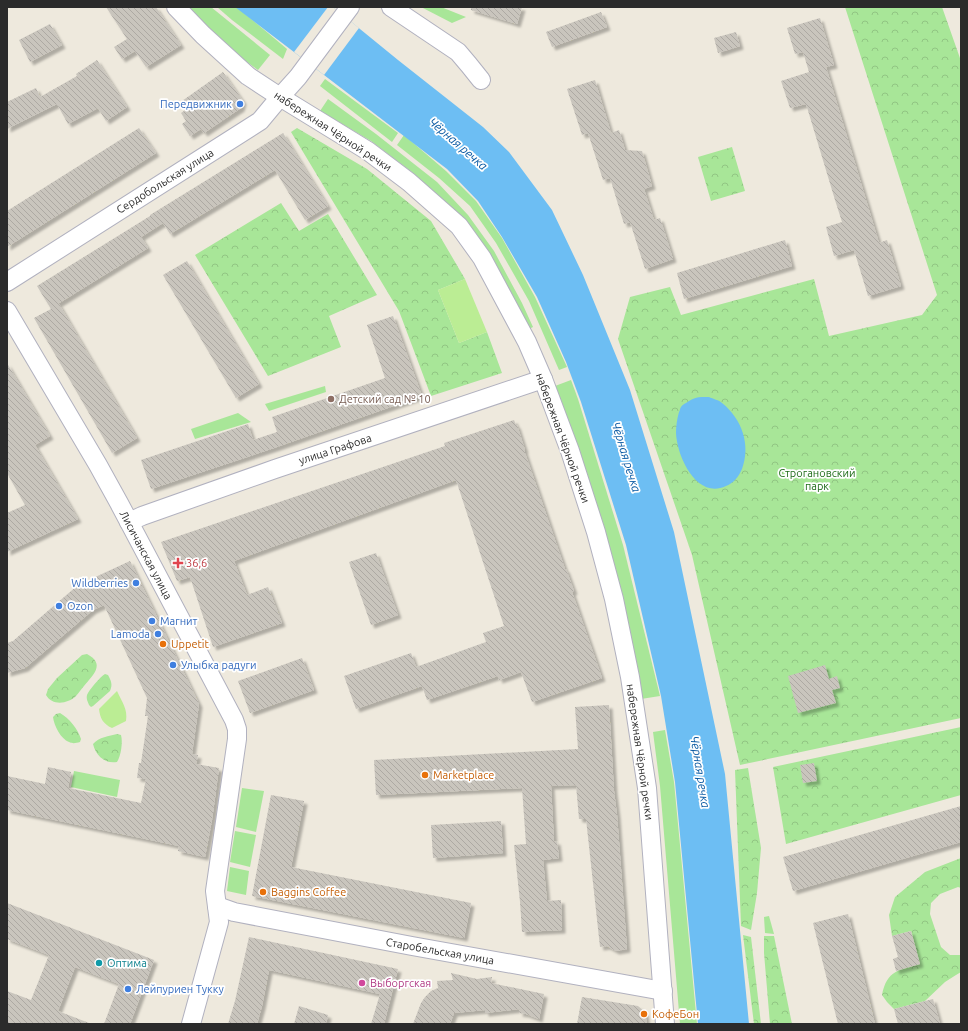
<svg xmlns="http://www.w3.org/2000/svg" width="968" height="1031" font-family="Ubuntu,sans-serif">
<defs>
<pattern id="forest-crowns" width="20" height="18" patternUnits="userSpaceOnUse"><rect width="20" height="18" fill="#a8e698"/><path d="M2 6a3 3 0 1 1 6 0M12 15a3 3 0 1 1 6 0" fill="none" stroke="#91c583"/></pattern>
<pattern id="building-back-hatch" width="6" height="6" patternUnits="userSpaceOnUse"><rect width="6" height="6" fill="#c9c5bd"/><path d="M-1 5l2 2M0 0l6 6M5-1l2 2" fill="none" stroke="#ada9a3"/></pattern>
<filter id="shadow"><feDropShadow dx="3.5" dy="3.5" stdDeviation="1" flood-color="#0004"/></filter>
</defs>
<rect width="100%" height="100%" fill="#eee9dd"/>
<g fill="#a8e698">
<path d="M184,7h27l59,48 -12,15 -28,-20z"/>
<path d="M217,7h20l50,42 -4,10 -51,-39z"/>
<path d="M421,7h20l25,10 -14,6z"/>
<path d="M325,79l73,54 -6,9 -72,-56z"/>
<path d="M328,99l48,35 61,48 31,33 26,36 28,52 11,24 -4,2 -65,-110 -51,-46 -42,-32 -51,-30z"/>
<path d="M404,135l42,36 30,30 26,37 33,59 32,70 -8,3 -30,-69 -33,-58 -26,-37 -31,-28 -42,-33z"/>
<path d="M571,380l7,19 45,146 37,151 -19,3 -86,-313z"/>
<path d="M325,386l1,6 -57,19 -4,-7z"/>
<path d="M238,413l13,9 -56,17 -4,-10z"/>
<path d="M665,730l9,52 23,242h-17l-20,-238 -7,-54z"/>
<path d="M74,771l46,9 -3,17 -46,-10z"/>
<path d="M242,788l22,3 -8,41 -20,-5z"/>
<path d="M235,831l21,4 -6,32 -20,-5z"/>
<path d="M230,867l19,4 -3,24 -19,-4z"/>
<path d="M769,916l5,18 -9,-1 -1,-16z"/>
</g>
<g fill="url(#forest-crowns)">
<path d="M845,7h97l19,54v657l-221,47 -48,-210 -74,-216 12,-42 40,-10 11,28 133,-36 15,57 93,-21 15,-20z"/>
<path d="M297,128l70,41 64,52 34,58 -27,11 21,53 28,-11 15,41 -71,23 -32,-85 -108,-179z"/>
<path d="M732,147l13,44 -34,10 -13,-44z"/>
<path d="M281,203l18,28 29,-17 49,81 -48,21 12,31 -73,29 -73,-121z"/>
<path d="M87,654c19,10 6,21 -3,32 -3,3 -5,7 -8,10 -8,8 -24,10 -30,-1l2,-6 9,-11 25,-23z"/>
<path d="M105,674l3,1c3,6 5,9 2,16l-17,15 -2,1 -2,-2c-1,-3 -3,-6 -2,-10 2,-5 13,-18 18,-21z"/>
<path d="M60,713c9,5 18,16 21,26l-1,3c-4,1 -7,2 -11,0 -8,-3 -15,-16 -16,-25l3,-3z"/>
<path d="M961,727v68l-175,49 -13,-77z"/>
<path d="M117,734l4,1c2,7 0,21 -4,27 -12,2 -21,-6 -24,-18 6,-7 16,-8 24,-10z"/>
<path d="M748,768l13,80 -4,45 -6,37 -10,-4 -6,-156z"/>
<path d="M961,858v30l-3,-1 -18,7 -9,9 -1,11 11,33 9,8h11v17l-5,3 -11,7 -20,19 -31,8 -7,-7 -5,-7c5,-25 17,-25 38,-31l-9,-33 -19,5 -3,-21 6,-18 30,-25z"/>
<path d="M743,935l8,2 10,87h-7z"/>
<path d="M764,936h10l18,88h-22l-6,-71z"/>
</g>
<g fill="#bbed94">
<path d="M465,279l22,53 -28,11 -21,-53z"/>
<path d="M117,691c5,11 11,18 9,30l-14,7c-9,-4 -12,-10 -13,-19z"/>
</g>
<g fill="#6dbef3">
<path d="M235,7h98l65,53 85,67 26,25 43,58 31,65 47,115 44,142 51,242 24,250h-51l-23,-242 -14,-86 -35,-151 -45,-143 -15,-40 -29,-65 -35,-60 -24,-36 -31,-32z"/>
<path d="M709,397c4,2 10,3 13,6 20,16 29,42 20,66 -3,7 -8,14 -16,17 -29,14 -49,-29 -50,-53 0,-7 1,-14 3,-21 1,-1 1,-4 2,-5 1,-2 3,-3 5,-4 9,-6 11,-6 23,-6z"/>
</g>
<path fill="#eee9dd" d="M328,7h5l26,21 -35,47 -30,-23z"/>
<g fill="url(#building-back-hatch)" filter="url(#shadow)">
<path d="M106,7h50l25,38 -35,22 -11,-16 -13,8 -8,-12 13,-8z"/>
<path d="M471,7h51l-5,17 -46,-14z"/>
<path d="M601,12l6,15 -55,20 -6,-15z"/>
<path d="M820,18l14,47 -8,2 53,176 8,-3 14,46 -33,10 -14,-46 -20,6 -8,-29 16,-5 -7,-22 -29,-96 -16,4 -9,-27 28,-9 -6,-20 -8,2 -8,-26z"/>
<path d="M50,24l12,21 -32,17 -11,-22z"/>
<path d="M736,32l4,14 -22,7 -4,-15z"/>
<path d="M97,60l30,47 -21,14 -8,-13 -30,16 -11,-20 -50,25v-27l29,-14 4,9 37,-21 -1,-2z"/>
<path d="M223,72l20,29 -2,7 -37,25 -3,-4 -11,7 -8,-12 4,-3 -5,-8 6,-4 -5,-8z"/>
<path d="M595,80l16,53 8,-3 6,20 17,1 10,35 -8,3 10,31 6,-2 13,41 -28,10 -15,-47 -6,2 -14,-46 -7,2 -15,-47 -6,2 -15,-46z"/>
<path d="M139,128l17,25 -149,94v-36z"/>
<path d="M283,133l45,73 -23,14 -30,-50 -105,64 -7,-11 -22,14 7,11 -92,57 3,-1 78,134 -25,15 -78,-135 17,-9 -14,-23 97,-60 16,-10v-1z"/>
<path d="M785,240l7,26 -108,33 -7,-26z"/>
<path d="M187,261l72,123 -23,14 -73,-123z"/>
<path d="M393,316l29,80 -148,52 -123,41 -10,-29 107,-36 5,16 24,-8 -5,-15 113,-39 -18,-53z"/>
<path d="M7,363l43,73 -15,9 43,74 -71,33v-39l18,-8 -18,-32z"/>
<path d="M514,420l2,5h1l8,25h-1l41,119h1l8,22 -2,1 30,86 -70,24 -11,-30 -22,8 -1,-4 -71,24 -5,-14 -66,23 -12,-33 67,-23 5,14 70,-25 -3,-9 21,-7 -48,-146 -222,81 13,34 21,-8 14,36 -69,24 -23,-70 -13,4 -16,-39 284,-96 -1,-3z"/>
<path d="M376,553l22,62 -27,10 -22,-63z"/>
<path d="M130,561l69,143 -7,50 6,1 -2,9 23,4 -7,52 -7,37 -27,-6 1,-5 -172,-36v-34l38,8 3,-17 23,5 -3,16 73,15 5,-24 -9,-1 2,-15h2l7,-47h-3l2,-18 -43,-93 -11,5 -68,58 -18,5v-30l6,-2 65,-56z"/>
<path d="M302,658l12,32 -64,23 -12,-32z"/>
<path d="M825,665l4,14 8,-3 3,12 -8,2 4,13 -38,10 -10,-37z"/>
<path d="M609,705l5,86 3,24 10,134 -11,2 -9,-5 -7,1 -14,-128h-7l-3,-34 -25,1 3,56 3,-1 2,17 -16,2 4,41 14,-1 1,30 -40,2 -2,-30 -6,-57 12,-1 -4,-56 -146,7 -2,-35 204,-11 -3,-42z"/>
<path d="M814,763l3,18 -14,2 -3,-18z"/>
<path d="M271,795l33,6 -13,66 180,36 -7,35 -212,-42z"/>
<path d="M961,806v36l-168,49 -10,-34z"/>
<path d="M501,821l2,32 -70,5 -2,-33z"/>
<path d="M7,903l147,57 -24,64h-26l15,-40 -44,-17 -17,44 31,12v1h-82v-33l24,9 18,-45 -42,-16z"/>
<path d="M848,914l27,110h-37l-25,-101z"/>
<path d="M911,931l9,33 -24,7 -3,-12 5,-2 -6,-21z"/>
<path d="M249,937l149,32 -14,55h-13l9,-30 -111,-24 -7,36 -5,18h-29l7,-23z"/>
<path d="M451,973l26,6 15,-2 -1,6 53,11 -5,25 -13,-5 -7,-1 1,-4 -35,4v-3l-31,3 -4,11h-37l8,-21 4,-6 6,-6 7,-3 -1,-7 16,-1z"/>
<path d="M582,997l56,9 7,6 2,12h-70z"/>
<path d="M933,999l7,25h-42l-4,-15z"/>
<path d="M299,1006l29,9 -2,9h-32z"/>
</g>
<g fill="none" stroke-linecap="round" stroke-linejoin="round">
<g stroke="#b1b1bf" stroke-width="20">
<g id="minor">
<path d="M176,7l27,28 45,41 32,21 88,54 41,31 50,44 23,32 45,84 16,37 27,72 26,81 18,67 16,78 17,111 18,236"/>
<path d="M391,7l67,45 11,13 12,15"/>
<path d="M7,282l253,-161 20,-24 18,-20 52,-70"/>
<path d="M7,311l91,154 21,38 115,217 3,9v10l-22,152 4,31 -28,102"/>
<path d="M129,522l13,-6 133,-47 268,-90"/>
<path d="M217,906l17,6 178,34 251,45"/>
</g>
</g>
<use href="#minor" stroke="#fff" stroke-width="18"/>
</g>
<g fill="#3f7fe0" stroke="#fff" stroke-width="1.5">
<circle cx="240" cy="104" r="4"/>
<circle cx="136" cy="583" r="4"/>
<circle cx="59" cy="606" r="4"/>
<circle cx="152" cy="621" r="4"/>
<circle cx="158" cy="634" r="4"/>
<circle cx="173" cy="665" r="4"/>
<circle cx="128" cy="989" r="4"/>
</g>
<circle fill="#8d6e63" stroke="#fff" stroke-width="1.5" cx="331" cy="399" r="4"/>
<path fill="#e0444e" stroke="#fff" stroke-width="1.5" d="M176 557h4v4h4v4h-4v4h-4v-4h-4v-4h4z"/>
<g fill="#e8710a" stroke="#fff" stroke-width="1.5">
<circle cx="163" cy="644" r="4"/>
<circle cx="425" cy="775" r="4"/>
<circle cx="263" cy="892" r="4"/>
<circle cx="644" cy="1014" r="4"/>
</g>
<circle fill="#0f9aa8" stroke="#fff" stroke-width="1.5" cx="99" cy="963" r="4"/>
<circle fill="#d1479c" stroke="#fff" stroke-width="1.5" cx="362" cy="983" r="4"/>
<g text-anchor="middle" stroke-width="3.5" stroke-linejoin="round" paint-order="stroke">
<g font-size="11" fill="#366cbe" stroke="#fff" text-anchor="start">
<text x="232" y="108" text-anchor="end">Передвижник</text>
<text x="128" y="587" text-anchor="end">Wildberries</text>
<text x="67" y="610">Ozon</text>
<text x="160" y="625">Магнит</text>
<text x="150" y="638" text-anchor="end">Lamoda</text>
<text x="181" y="669">Улыбка радуги</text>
<text x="136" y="993">Лейпуриен Тукку</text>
</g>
<g font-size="11" fill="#2b2b2b" stroke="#fff">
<text transform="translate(333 131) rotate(33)" y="4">набережная Чёрной речки</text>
<text transform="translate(165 181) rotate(-32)" y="4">Сердобольская улица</text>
<text transform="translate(563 438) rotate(70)" y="4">набережная Чёрной речки</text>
<text transform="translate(335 449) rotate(-18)" y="4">улица Графова</text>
<text transform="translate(146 555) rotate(62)" y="4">Лисичанская улица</text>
<text transform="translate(640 752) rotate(82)" y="4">набережная Чёрной речки</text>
<text transform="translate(440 951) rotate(10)" y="4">Старобельская улица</text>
</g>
<g font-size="11" fill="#785e54" stroke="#fff" text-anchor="start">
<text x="339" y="403">Детский сад № 10</text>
</g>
<g font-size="11" fill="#1e6c18" stroke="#fff">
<text x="817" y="477">Строгановский<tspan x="817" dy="13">парк</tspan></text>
</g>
<g font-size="11" fill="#be3a42" stroke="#fff" text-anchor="start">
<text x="186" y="567">36,6</text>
</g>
<g font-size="11" fill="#c56008" stroke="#fff" text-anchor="start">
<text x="171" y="648">Uppetit</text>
<text x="433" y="779">Marketplace</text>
<text x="271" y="896">Baggins Coffee</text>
<text x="652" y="1018">КофеБон</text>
</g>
<g font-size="11" fill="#0d838f" stroke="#fff" text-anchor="start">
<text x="107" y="967">Оптима</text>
</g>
<g font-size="11" fill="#b23c85" stroke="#fff" text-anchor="start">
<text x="370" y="987">Выборгская</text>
</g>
<g font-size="12" font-style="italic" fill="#0959a2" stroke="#fff">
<text transform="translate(458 144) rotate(41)" y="4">Чёрная речка</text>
<text transform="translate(626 457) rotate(73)" y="4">Чёрная речка</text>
<text transform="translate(700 772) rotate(81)" y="4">Чёрная речка</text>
</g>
</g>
<rect width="968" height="1031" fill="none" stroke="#2b2b2b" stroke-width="16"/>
</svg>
